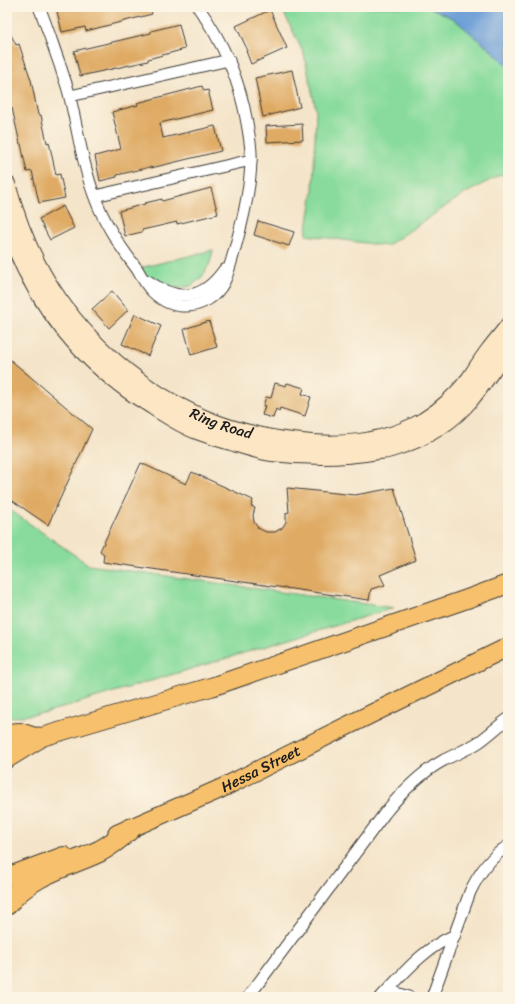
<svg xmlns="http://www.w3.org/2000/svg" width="515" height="1004" font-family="Sriracha,sans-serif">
<rect width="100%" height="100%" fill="#fcf5e5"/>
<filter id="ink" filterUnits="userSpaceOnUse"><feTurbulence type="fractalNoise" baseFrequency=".025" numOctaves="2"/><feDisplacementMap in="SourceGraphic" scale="8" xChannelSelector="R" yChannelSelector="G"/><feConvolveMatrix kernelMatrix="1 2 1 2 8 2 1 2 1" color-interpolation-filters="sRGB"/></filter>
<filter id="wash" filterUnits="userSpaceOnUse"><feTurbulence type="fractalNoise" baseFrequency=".012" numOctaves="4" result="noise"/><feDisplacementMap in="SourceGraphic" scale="16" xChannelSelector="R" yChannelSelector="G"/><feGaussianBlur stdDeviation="0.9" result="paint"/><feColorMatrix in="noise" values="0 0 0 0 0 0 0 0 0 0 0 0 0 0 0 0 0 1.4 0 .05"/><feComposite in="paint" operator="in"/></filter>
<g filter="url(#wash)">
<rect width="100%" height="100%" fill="#f4e4c9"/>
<g fill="#88db9c" stroke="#527c5c">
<path d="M281,7h227v166l-10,3 -34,18 -77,52 -81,-11 7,-44 3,-81 -12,-56z"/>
<path d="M213,250l-3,13 -8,14 -11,9 -11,2 -11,1 -21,-11 -8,-10z"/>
<path d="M7,508l82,57 305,43 -350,105 -37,5z"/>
</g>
<path fill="#6c9ed7" stroke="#445d7a" d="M429,7h79v60l-15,-15 -39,-33z"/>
<g id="blocks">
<g fill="#dfaa63">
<path d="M56,7h94l2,7 -66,17 -1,-4 -23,5z"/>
<path d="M270,10l17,38 -36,16 -5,-13h2l-12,-25z"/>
<path d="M179,24l6,25 -37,10v2l-68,15 -6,-25 77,-18v-2z"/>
<path d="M7,27l9,18 3,-1 12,36 7,35h3l6,28 2,-1 7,33 4,-1 5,24 -26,5 -7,-32 -5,1 -6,-28h-1l-8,-36h-3l-2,-11z"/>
<path d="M292,70l8,37 -37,10 -8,-39z"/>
<path d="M202,86l2,5 4,-1 5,20 -53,13 3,15 52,-12 6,25 -70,17 -1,-1 -33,8v2l-17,4 -5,-25 26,-7 -9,-37 26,-7 -1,-2z"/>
<path d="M302,124l1,16 -36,2 -1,-16z"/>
<path d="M211,188l7,26 -41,10v-2l-35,8v2l-17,4 -6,-25 26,-7v-1l17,-4v2z"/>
<path d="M63,206l11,22 -24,12 -11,-21z"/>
<path d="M258,221l36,11 -5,14 -35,-11z"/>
<path d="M112,291l16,19 -19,18 -17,-19z"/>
<path d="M135,314l26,12 -13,30 -26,-12z"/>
<path d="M209,321l8,26 -26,8 -7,-26z"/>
<path d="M7,357l85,72 -44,96 -41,-28z"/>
<path d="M275,383l11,3 1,-3 17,5 -2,6 9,3 -6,19 -25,-8 -1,3 -3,-2 -3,9 -11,-3 3,-9h-2l3,-9 5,1z"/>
<path d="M141,463l45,21 6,-12 61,28 -2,6 4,2 -2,7 1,7 4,6 8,4h9l7,-4 4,-6v-9l3,-1 -2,-24 68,7 39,-7 22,72 -36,15 5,10 -14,4 -2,11 -266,-38 1,-8 -4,-3z"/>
</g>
</g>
</g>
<g filter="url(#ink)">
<use href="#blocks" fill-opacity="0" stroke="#3c3a36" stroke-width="1"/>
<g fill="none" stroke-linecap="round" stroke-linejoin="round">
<g stroke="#3c3a36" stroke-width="13">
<g id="street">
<path d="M39,7c8,19 14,39 21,58 3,11 8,22 10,33 8,32 12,65 24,97 10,28 25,50 43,74 4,7 8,14 13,20 9,10 19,16 32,17 15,1 30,-6 39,-19 6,-8 8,-19 11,-28 9,-32 18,-65 19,-98 1,-12 -2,-26 -4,-38 -7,-42 -24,-81 -49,-116"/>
<path d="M70,96l159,-36"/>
<path d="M95,196l156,-36"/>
<path d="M148,281c30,21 54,20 76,-11"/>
<path d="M388,990l21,7"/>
<path d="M248,997l137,-184c16,-20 35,-40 59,-53 12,-6 24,-11 35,-18 10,-7 19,-16 29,-23"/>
<path d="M381,997c24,-25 42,-48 74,-62"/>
<path d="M432,997l38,-105c9,-19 20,-35 38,-46"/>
</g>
</g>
<g stroke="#3c3a36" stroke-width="18">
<g id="secondary">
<path id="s1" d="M7,184c10,36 24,73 45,105 36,56 90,102 152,129 28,12 58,19 88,23 44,6 91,3 131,-20 18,-11 34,-26 47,-43 6,-9 12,-19 19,-28 6,-8 13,-16 19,-24"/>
<path d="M7,225c26,77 75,139 145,181 14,9 29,19 45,25 11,4 23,8 34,11 13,4 27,9 41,11 17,2 34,3 51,3 19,0 37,-2 55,-5 5,0 11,-1 16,-3 16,-5 32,-12 47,-22 30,-19 46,-50 67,-78"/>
</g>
</g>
<g stroke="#3c3a36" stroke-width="20">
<g id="primary">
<path d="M7,733l13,-1 18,6"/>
<path d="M25,742l189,-56 253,-87 41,-15"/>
<path id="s2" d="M117,834l103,-45 151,-75 137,-67"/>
<path d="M7,877l57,-21"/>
</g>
</g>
<g stroke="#3c3a36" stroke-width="23">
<g id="highway">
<path d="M7,757l31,-19"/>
<path d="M7,904c25,-31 59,-37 93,-53 11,-6 21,-14 30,-22"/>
</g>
</g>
<use href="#street" stroke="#fff" stroke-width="11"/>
<use href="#secondary" stroke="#fce6c4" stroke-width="16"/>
<use href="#primary" stroke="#f7c06c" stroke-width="18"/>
<use href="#highway" stroke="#f7c06c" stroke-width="21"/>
</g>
</g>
<g text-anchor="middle" stroke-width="4" stroke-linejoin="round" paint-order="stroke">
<g font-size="15" fill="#1c1c1c" stroke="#fcf5e5">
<text dy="5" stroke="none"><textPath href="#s1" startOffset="335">Ring Road</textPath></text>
<text dy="5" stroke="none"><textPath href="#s2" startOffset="158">Hessa Street</textPath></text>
</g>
</g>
<rect width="515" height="1004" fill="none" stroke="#fcf5e5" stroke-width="24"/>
</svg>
